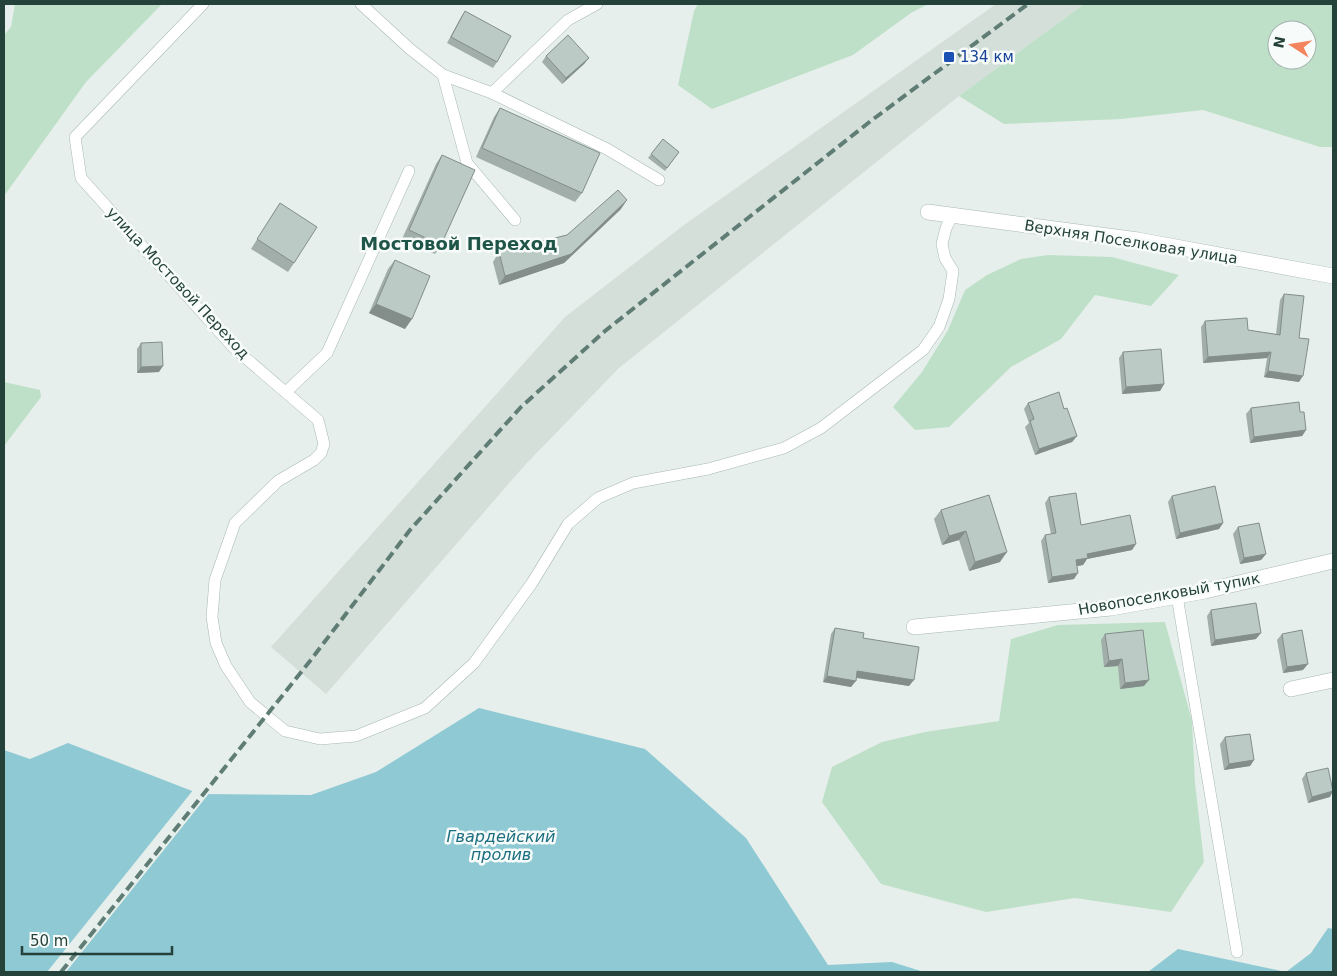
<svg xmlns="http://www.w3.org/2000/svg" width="1337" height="976" font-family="'DejaVu Sans',sans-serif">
<rect width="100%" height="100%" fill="#e6efeb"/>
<path fill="#d4dfda" d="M996,4h88l-125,92 -340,272 -94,97 -199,229 -55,-47 294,-330 119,-92z"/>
<g fill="#bfe0c8" fill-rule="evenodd">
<path d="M15,4h147l-76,78 -82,114v-161l7,-8z"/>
<path d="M698,4h230l-17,9 -58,42 -141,54 -34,-24 16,-74z"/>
<path d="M1084,4h249v143h-13l-117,-37 -82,9 -117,5 -45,-28zM1277,30h30v30h-30z"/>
<path d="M1048,255l64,2 67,18 -28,31 -56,-11 -34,44 -50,28 -62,60 -34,3 -22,-23 29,-35 26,-42 17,-40 22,-15 34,-16z"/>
<path d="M4,382l36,8 1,7 -37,49z"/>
<path d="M1165,622l27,99 3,62 9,79 -33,50 -96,-14 -89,14 -105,-28 -59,-82 10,-35 50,-25 43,-10 74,-11 12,-82 47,-14z"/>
</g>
<g fill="#8ec9d4">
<path d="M479,708l166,41 101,89 82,127 64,-3 32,10h-920v-222l26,9 38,-16 132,51 111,1 65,-23z"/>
<path d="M1328,928l5,1v43h-185l30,-23 108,23 25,-19z"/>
</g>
<path fill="#e6efeb" d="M194,789l17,2 -145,181h-19z"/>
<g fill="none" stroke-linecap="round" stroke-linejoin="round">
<g stroke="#a8b8b2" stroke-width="12">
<g id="lane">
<path d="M203,4l-128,133 6,41 153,170 84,72 6,24 -3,9 -7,7 -36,21 -43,42 -20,57 -3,37 4,26 10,23 24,36 35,29 35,8 36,-3 69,-28 49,-45 58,-80 36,-59 30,-26 35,-15 75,-14 76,-21 37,-20 102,-78 16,-23 10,-28 4,-28 -8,-13 -3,-14 4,-16 6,-12"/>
<path d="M361,4l49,45 33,26 49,18 115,56 52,31"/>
<path d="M443,75l24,88 48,57"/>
<path d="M492,93l76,-73 29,-16"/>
<path d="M286,392l41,-39 82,-182"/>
<path d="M1177,596l60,356"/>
</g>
</g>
<g stroke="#a8b8b2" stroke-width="16">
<g id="street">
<path d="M928,212l210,28 195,36"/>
<path d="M914,627l197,-19 94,-17 128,-30"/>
<path d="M1291,689l42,-9"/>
</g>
</g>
<use href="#lane" stroke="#fff" stroke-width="11"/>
<use href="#street" stroke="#fff" stroke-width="15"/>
<path stroke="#5f7d75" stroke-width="4" stroke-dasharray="10 5" stroke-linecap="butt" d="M61,972l249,-311 100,-131 111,-123 84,-76 267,-211 156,-116"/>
</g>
<g fill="#a1aea9">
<path d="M465,11l32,51 -4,6 -46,-25 14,-26z"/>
<path d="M546,56l43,2 -5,6 -22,20 -20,-22z"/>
<path d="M500,108l82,85 -7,9 -99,-45 18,-40z"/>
<path d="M663,139l16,13 -14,19 -17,-13z"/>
<path d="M442,155l-1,90 -6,9 -33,-15 34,-75z"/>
<path d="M280,203l14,60 -6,9 -37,-23z"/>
<path d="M621,209l-57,54 -65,22 -6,-23 6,-10 68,-17z"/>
<path d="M395,260l10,69 -36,-16 19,-44z"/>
<path d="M1284,294l15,44v44l-35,-5 3,-19 -64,5 -2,-36 4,-6 43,9 28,4 4,-34z"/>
<path d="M141,343l18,29 -22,1v-24z"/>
<path d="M1123,352l41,32 -4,7 -38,3 -3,-36z"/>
<path d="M1028,403l36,6 13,27 -5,6 -37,13 -10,-28 4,-4 -5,-14z"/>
<path d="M1251,408l49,4 6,18 -4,6 -52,7 -4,-29z"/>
<path d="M989,495l11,67 -31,9 -10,-31 -17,5 -8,-26 7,-9z"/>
<path d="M1172,496l51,27 -4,6 -43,10 -8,-37z"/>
<path d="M1049,497l32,28 51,25 -45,9 -4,6 -6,1 -3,13 -26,4 -7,-42 4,-6 6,-1 -6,-31z"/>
<path d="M1238,527l28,27 -5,6 -21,4 -7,-30z"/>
<path d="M1211,610l45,29 -45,7 -4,-30z"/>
<path d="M835,628l74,58 -53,-8 -5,9 -28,-5 8,-48z"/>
<path d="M1105,634l39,52 -24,3 -2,-23 -14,1 -3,-27z"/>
<path d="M1282,634l21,36 -20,3 -6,-33z"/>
<path d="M1225,737l29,23 -4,6 -26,4 -4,-26z"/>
<path d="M1306,773l24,24 -22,6 -6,-24z"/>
</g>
<g fill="#838d89">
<path d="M589,58l-5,6 -22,20 4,-6z"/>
<path d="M627,200l-6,9 -57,54 -65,22 6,-9z"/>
<path d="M376,304l36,15 -7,10 -36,-16z"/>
<path d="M1271,352l-4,6 -64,5 5,-6z"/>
<path d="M163,366l-4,6 -22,1 4,-6z"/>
<path d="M1268,371l35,5 -4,6 -35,-5z"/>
<path d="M1164,384l-4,7 -38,3 4,-7z"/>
<path d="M1306,430l-4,6 -52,7 4,-6z"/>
<path d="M1077,436l-5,6 -37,13 4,-6z"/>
<path d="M1223,523l-4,6 -43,10 4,-6z"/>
<path d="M966,531l-7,9 -17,5 7,-9z"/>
<path d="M1136,544l-4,6 -45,9 -4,6 -11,2 4,-7 11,-6z"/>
<path d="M1007,552l-7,10 -31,9 6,-9z"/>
<path d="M1266,554l-5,6 -21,4 4,-6z"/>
<path d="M1078,573l-4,6 -26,4 4,-6z"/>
<path d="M1261,633l-5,6 -45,7 4,-6z"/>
<path d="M1122,659l-4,7 -14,1 5,-6z"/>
<path d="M1308,664l-5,6 -20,3 4,-6z"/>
<path d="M857,671l57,9 -5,6 -56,-9z"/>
<path d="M827,676l29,5 -5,6 -28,-5z"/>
<path d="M1149,680l-5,6 -24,3 5,-6z"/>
<path d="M1254,760l-4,6 -26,4 5,-6z"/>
<path d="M1333,791l-3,6 -22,6 4,-6z"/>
</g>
<g fill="#bbcac4" stroke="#838d89">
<path d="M465,11l46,25 -14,26 -46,-25z"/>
<path d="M568,35l21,23 -23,20 -20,-22z"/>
<path d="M500,108l100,45 -18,40 -100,-45z"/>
<path d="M663,139l16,13 -12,16 -16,-14z"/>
<path d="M442,155l33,15 -34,75 -32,-15z"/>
<path d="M618,190l9,10 -56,54 -66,22 -6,-24 68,-17z"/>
<path d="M280,203l37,24 -23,36 -37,-24z"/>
<path d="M395,260l35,16 -18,43 -36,-15z"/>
<path d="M1284,294l20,2 -5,42 10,1 -6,37 -35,-5 3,-19 -63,5 -3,-36 42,-3 1,12 32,5z"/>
<path d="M162,342l1,24 -22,1v-24z"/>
<path d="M1161,349l3,35 -38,3 -3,-35z"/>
<path d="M1059,392l5,17 3,-1 10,28 -38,13 -9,-28 4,-2 -6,-16z"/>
<path d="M1299,402l1,10h4l2,18 -52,7 -3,-29z"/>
<path d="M1215,486l8,37 -43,10 -8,-37z"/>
<path d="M1076,493l5,32 49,-10 6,29 -49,10 1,4 -12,2 2,13 -26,4 -7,-42 11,-2 -7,-36z"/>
<path d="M989,495l18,57 -32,10 -9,-31 -17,5 -8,-26z"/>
<path d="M1259,523l7,31 -22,4 -6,-31z"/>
<path d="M1256,603l5,30 -46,7 -4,-30z"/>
<path d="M835,628l29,5 -1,5 56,9 -5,33 -57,-9 -1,10 -29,-5z"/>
<path d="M1143,630l6,50 -24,3 -3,-24 -13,2 -4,-27z"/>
<path d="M1302,630l6,34 -21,3 -5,-33z"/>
<path d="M1250,734l4,26 -25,4 -4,-27z"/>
<path d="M1328,768l5,23 -21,6 -6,-24z"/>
</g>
<rect fill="#1a4fb4" stroke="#f7fbf9" stroke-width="2" x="943" y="51" width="12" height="12" rx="2.5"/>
<g text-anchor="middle" stroke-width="5" stroke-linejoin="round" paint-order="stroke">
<g font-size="15" fill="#164399" stroke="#f7fbf9" text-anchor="start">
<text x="960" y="62">134 км</text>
</g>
<g font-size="15" fill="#24423a" stroke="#f7fbf9">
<text transform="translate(1131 242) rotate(9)" y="5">Верхняя Поселковая улица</text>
<text transform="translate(178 283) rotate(47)" y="5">улица Мостовой Переход</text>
<text transform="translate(1169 594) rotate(-10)" y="5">Новопоселковый тупик</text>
</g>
<g font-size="16" font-style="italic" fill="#1c6f80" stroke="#f7fbf9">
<text x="501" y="842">Гвардейский<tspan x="501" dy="18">пролив</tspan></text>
</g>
<g font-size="18" font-weight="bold" fill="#1f5548" stroke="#f7fbf9">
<text x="459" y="250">Мостовой Переход</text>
</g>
</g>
<rect width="1337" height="976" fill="none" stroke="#24423a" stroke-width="10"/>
<g transform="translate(1292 45) rotate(282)"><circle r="24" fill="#f7fbf9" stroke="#a3b1ad"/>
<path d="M0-4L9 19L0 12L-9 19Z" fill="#f4845f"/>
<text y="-8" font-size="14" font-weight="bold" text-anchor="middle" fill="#24423a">N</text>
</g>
<path d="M22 946v8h150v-8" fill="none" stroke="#24423a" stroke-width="2.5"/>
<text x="30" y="946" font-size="15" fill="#24423a" stroke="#f7fbf9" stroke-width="4" paint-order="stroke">50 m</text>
</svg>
